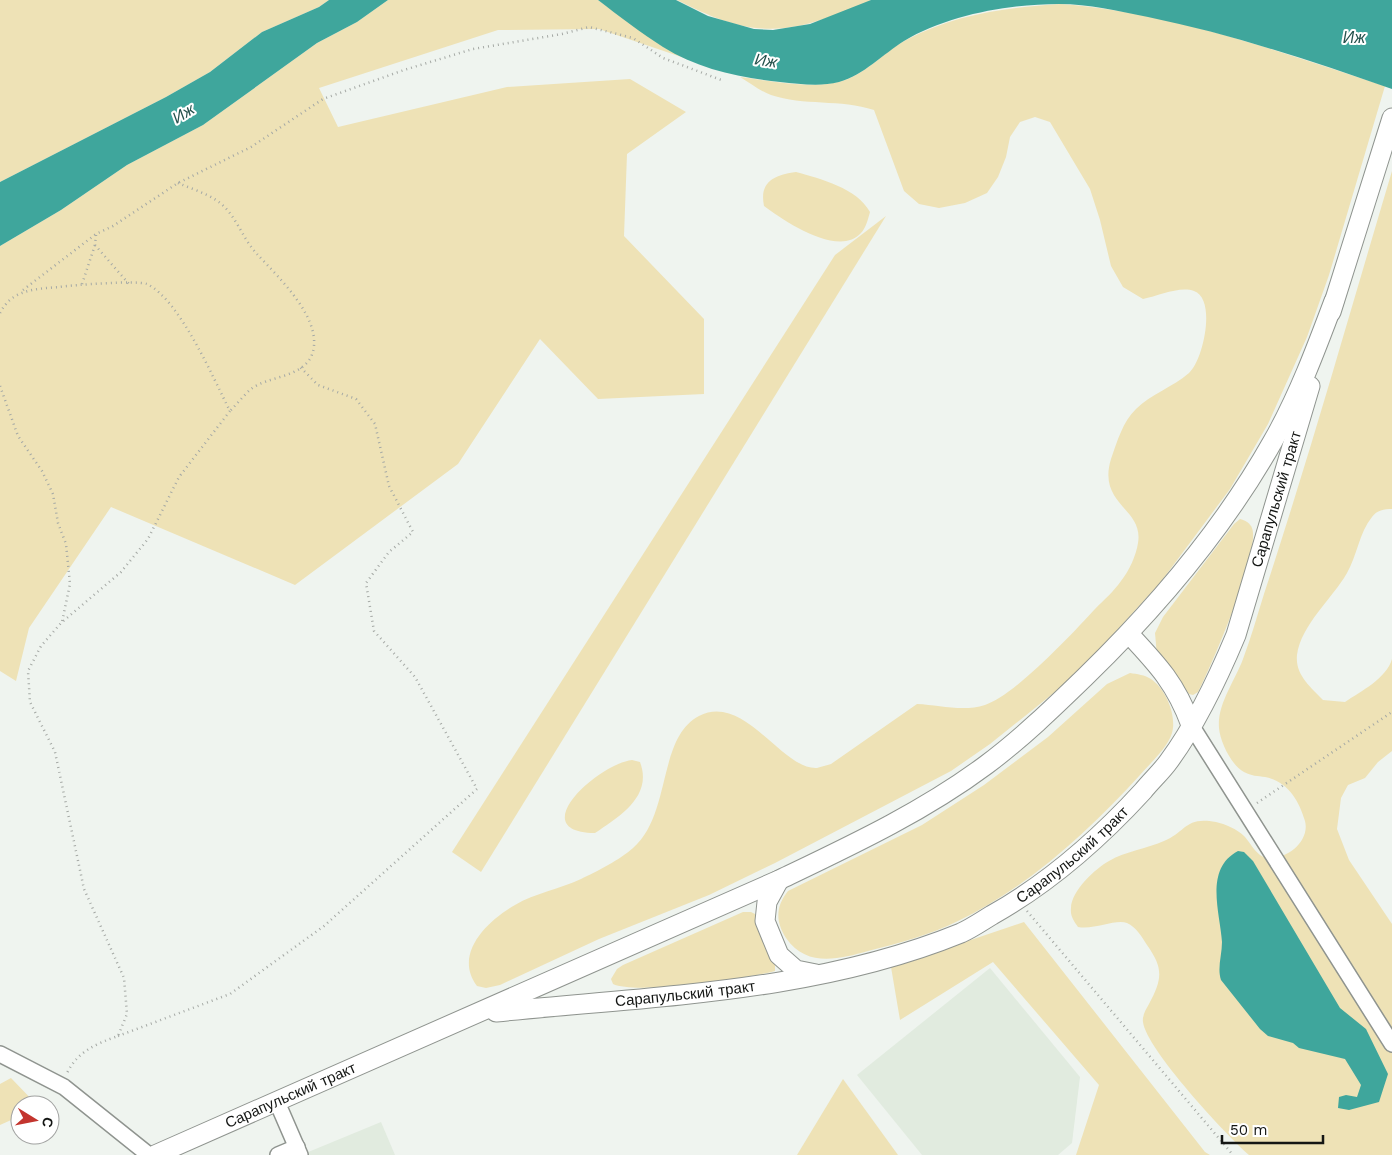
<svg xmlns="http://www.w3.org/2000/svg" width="1392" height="1155" font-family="'Work Sans',sans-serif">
<rect width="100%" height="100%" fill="#eff4ef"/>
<g fill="#e1ebdf">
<path d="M990,968l90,109 -8,66 -14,12h-136l-65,-80z"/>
<path d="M381,1122l14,33h-94z"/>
</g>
<g fill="#eee2b6">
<path d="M0,0h329l-10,7 -57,25 -52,40 -44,25 -166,85z"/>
<path d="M388,0h210l67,48 34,15 -100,-34 -101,1 -179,58 19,39 169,-40 123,-8 56,33 -59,42 -3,82 80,83v75l-106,5 -58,-60 -82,125 -163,121 -184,-78 -82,121 -13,53 -16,-10v-425l61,-36 66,-45 76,-40 114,-82 40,-21z"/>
<path d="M677,0h194c-10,7 -24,10 -36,15 -63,24 -99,15 -158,-15z"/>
<path d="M1060,4c112,8 219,48 325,82l-56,189 -22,62 -39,87 -38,65 -70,94 -84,92 -86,69 -39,27 -176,92 -66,32 -110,44 -99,46 -14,3 -9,-2c-24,-32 10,-65 38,-81 20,-12 45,-16 66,-26 15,-7 40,-20 52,-31 39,-34 24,-110 66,-132 45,-24 83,54 118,52 4,-1 10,-3 14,-4l86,-60c22,1 46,8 68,1 30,-10 87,-71 110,-96 9,-9 19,-18 26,-28 8,-10 15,-25 17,-38 6,-35 -41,-38 -27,-84 6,-17 12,-38 25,-50 15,-15 37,-22 53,-36 14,-12 28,-74 5,-82 -15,-5 -35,5 -51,8l-20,-12 -12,-21 -11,-46 -10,-31 -40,-67 -15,-5 -15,5 -10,15 -4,20 -8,20 -11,16 -22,10 -26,5 -20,-4 -15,-13 -30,-81c-33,-11 -71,-4 -103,-15 -11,-4 -21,-12 -31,-18 32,4 67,12 98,5 27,-6 45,-30 68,-42 50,-26 98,-32 154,-36z"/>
<path d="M1392,171v338c-8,0 -15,1 -20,8 -13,16 -15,39 -25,56 -15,26 -46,52 -50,82 -2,20 14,32 26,45l22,2c16,-11 41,-23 47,-43v92l-14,11 -13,16 -17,7 -7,13 -4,31 12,31 43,64v231h-143c-22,-19 -103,-106 -106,-133 -1,-6 3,-13 6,-18 13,-25 15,-35 -2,-59 -5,-8 -11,-18 -20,-22 -12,-4 -32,7 -49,4 -4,-6 -8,-11 -7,-19 0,-17 25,-40 38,-47 17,-10 37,-12 55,-20 22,-9 21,-25 52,-19 9,2 21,7 28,14 8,8 13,23 27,22 18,0 39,-18 34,-37 -6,-21 -18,-40 -40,-44 -7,-1 -14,-1 -21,-5 -12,-6 -24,-30 -25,-44 -2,-24 16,-47 24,-69 8,-21 14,-43 21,-65 46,-140 86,-282 128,-423z"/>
<path d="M796,172c25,7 61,16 74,40 -2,7 -4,16 -9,21 -22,25 -77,-12 -97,-27 -5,-25 11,-31 32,-34z"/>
<path d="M886,216l-405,656 -29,-20 383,-597z"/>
<path d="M1240,519c5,1 10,4 12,9 9,24 -41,138 -54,164l-5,3 -4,-1 -32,-38 -2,-23 8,-16 71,-93z"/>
<path d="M1130,673c7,1 15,2 21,6 15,10 26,37 21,54 -5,16 -22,30 -32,42 -51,56 -113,113 -182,146 -28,14 -59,22 -90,30 -29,8 -61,17 -82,-13 -11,-17 -10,-32 2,-47l134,-66 62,-40 64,-48 59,-53z"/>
<path d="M632,760l8,2c13,34 -20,54 -45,71 -72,-1 3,-69 37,-73z"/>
<path d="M743,912h8l6,3 7,27 11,18v11c-29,8 -139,24 -162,13l-2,-5 6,-10 6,-4z"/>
<path d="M1024,922l181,230 5,3h-134l23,-70 -106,-123 -93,58 -9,-53z"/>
<path d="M11,1078l26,27h-17v11l-20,9v-41z"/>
<path d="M843,1079l55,76h-101z"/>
</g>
<g fill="#3fa69c">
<path d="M329,0h59l-31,22 -40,21 -114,82 -76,40 -66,45 -61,36v-64l166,-85 44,-25 52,-40 57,-25z"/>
<path d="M598,0h78l32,16 46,13 19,1 37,-6 61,-24h521v89c-80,-28 -161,-55 -244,-72 -30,-6 -59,-13 -89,-13 -50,0 -111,11 -155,37 -21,13 -40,34 -65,41 -19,5 -39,2 -59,0 -39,-4 -82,-13 -117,-35 -22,-14 -44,-31 -65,-47z"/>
<path d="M1238,851l6,1 9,9 87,147 26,21 22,45 -9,28 -30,8 -11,-2 1,-11 7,-2 11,2 4,-12 -16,-26 -46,-11 -6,-5 -25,-7 -8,-7 -39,-49c-4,-12 1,-25 1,-38 -2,-30 -18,-73 16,-91z"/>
</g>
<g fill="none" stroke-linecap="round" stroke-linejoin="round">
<g stroke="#8f948f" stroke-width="18">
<g id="minor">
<path d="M1191,725l201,319"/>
<path d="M0,1054l64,33 85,68"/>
<path d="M277,1102l23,53"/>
<path d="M278,1155l19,-8"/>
</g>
</g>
<g stroke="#8f948f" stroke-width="21">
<g id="major">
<path d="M1331,312l61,-194"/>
<path d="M1129,634c29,31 47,50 62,91"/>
<path d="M779,880l-12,22 -2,19 14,34 17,15 20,4"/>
<path id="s1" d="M496,1012c156,-16 318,-19 465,-79 11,-5 21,-12 31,-18 57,-32 107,-76 151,-124 8,-10 19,-20 26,-30 28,-38 49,-83 67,-126l74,-249"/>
<path id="s2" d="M155,1155l624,-275c71,-34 144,-68 207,-115 35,-26 67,-57 99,-88 72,-70 138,-147 188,-236 25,-44 43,-92 61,-140"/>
</g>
</g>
<g stroke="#a5a9a5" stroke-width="2.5" stroke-dasharray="1 4" stroke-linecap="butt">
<path d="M178,183c12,5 27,10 38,17 20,13 25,37 41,54 21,23 70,68 54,103 -11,21 -43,19 -60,32 -7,6 -14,15 -21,22"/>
<path d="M96,235l-1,10 34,39"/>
<path d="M82,284l13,-39"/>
<path d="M23,290l73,-56 17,-8 65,-43 73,-36 72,-48 81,-29 69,-21 89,-15 27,-7 44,11 30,20 61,23"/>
<path d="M0,313c12,-24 36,-24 59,-26 14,-2 78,-7 88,-3 33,16 66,94 83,127l-51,66 -31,62 -27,33 -60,51 -20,23 -13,25 2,31 25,50 29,137 40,89 3,36 -9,22c-22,8 -40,15 -51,37"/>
<path d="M0,386l18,50 24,35 11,23 5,29 8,21 4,40 -8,38"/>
<path d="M1257,803l135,-91"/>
<path d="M1027,911l206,244"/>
<path d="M118,1036l112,-42 94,-68 153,-137 -62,-112 -41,-46 -8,-48 23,-31 24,-20 -24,-46 -14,-62 -19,-25 -38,-14 -18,-18"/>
</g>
<use href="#minor" stroke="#fff" stroke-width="15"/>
<use href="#major" stroke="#fff" stroke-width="19"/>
</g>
<g text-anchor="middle" stroke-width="4" stroke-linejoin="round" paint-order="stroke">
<g font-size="15" fill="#141614" stroke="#fff">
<text dy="5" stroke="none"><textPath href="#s1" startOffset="1030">Сарапульский тракт</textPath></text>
<text dy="5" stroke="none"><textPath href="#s1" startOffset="610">Сарапульский тракт</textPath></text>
<text dy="5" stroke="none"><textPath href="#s1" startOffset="190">Сарапульский тракт</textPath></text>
<text dy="5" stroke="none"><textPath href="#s2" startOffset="148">Сарапульский тракт</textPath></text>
</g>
<g font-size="16" font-style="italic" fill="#25524d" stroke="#fff">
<text x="1354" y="43">Иж</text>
<text transform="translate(766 60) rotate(9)" y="6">Иж</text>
<text transform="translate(183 113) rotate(-31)" y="6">Иж</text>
</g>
</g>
<g transform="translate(35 1120) rotate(100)"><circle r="24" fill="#ffffff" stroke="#a1a2a1"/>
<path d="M0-4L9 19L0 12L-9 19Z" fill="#c3352e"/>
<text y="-8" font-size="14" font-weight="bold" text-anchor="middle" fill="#141614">С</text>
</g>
<path d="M1222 1135v8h101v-8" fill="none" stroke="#141614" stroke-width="2.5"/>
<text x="1230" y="1135" font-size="15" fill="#141614" stroke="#ffffff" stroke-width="4" paint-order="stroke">50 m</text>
</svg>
